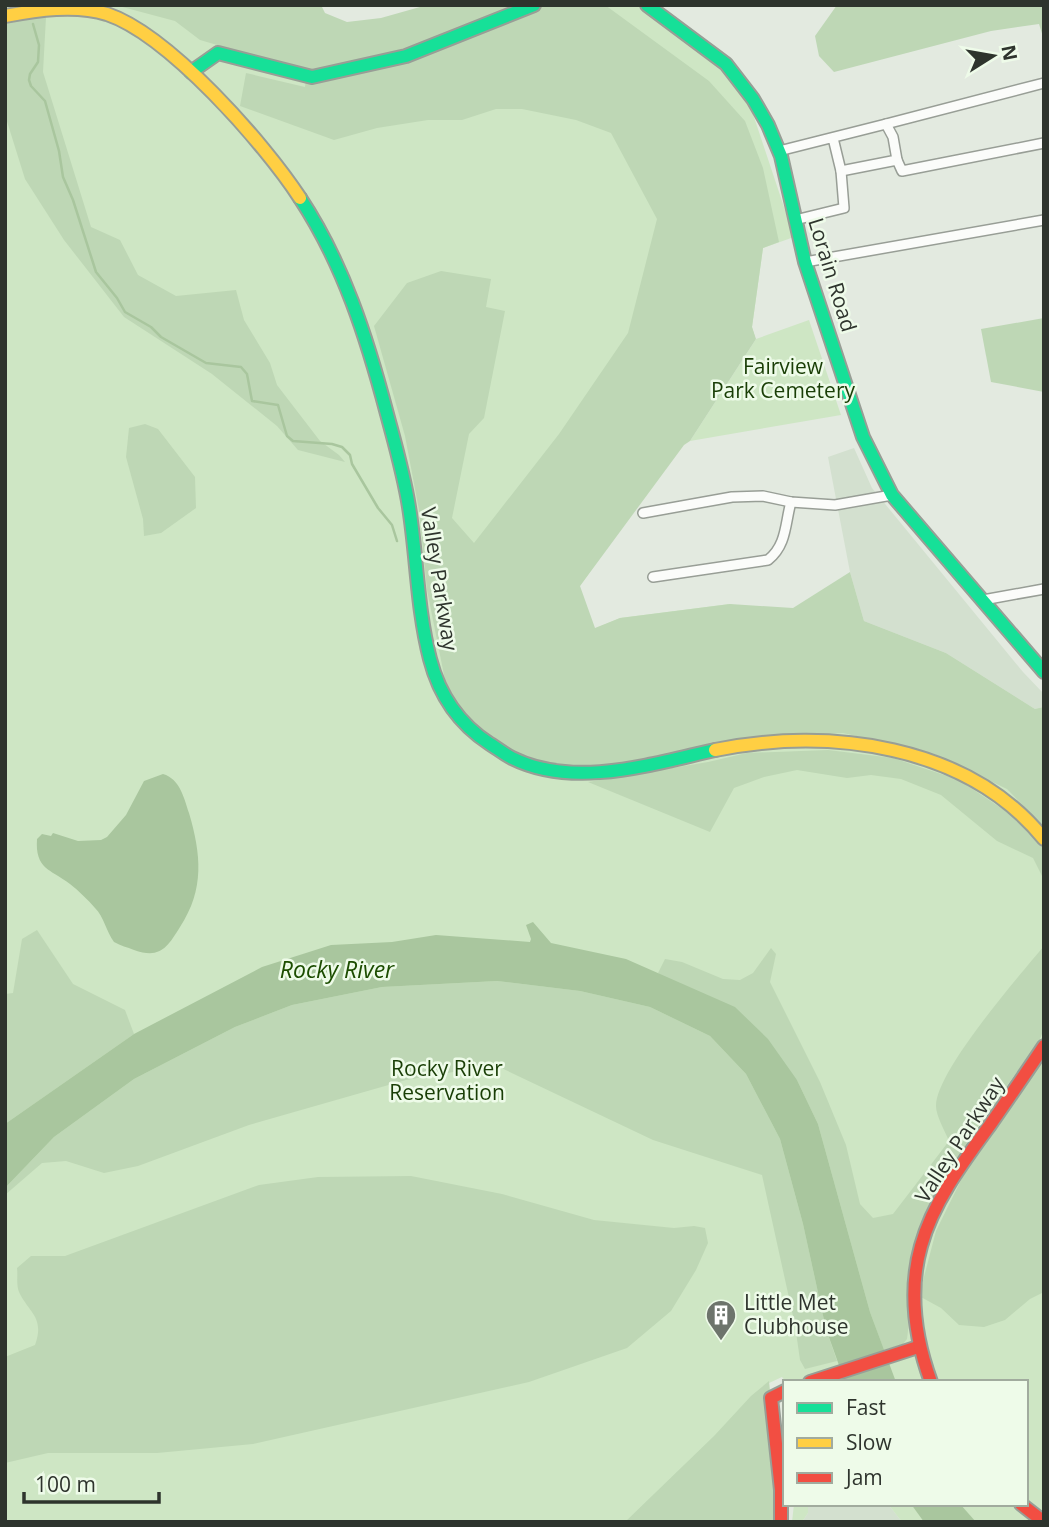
<svg xmlns="http://www.w3.org/2000/svg" width="1049" height="1527" font-family="'Open Sans',sans-serif">
<rect width="100%" height="100%" fill="#e3eae0"/>
<g fill="#d3e0cf">
<path d="M854,448l18,40 151,184 21,22v13l-9,2 -89,-56 -82,-32 -14,-49 -22,-115z"/>
<path d="M808,1504h80l14,18h-100l6,-9z"/>
</g>
<g fill="#cee6c4">
<path d="M5,5h232l-31,30 338,-30h98l103,85 49,147 -31,11 -11,79 3,10 -175,249 -37,65 77,-33 110,-14 305,105 9,-2v815h-142l-14,-18h138v-122h-240l-4,-5 -13,6 14,114 -3,25h-775z"/>
<path d="M809,320l32,95 -151,26 66,-102z"/>
<path d="M794,1504h14v9l-6,9h-10z"/>
</g>
<g fill="#bed7b5">
<path d="M115,5h206l4,8 22,9 34,-4 46,-13h178l104,76 36,40 18,47 16,74 -16,6 -11,79 4,12 -66,102 -6,4 -104,141 15,42 25,-10 110,-14 63,4 57,-36 14,49 82,32 89,56 9,-2v120l-37,-38 -75,-36 -89,-20 -103,6 -125,25 -59,5 -60,-24 -34,-31 -17,-34 -18,-90 -8,-80 -14,-74 -31,-110 33,-43 34,-12 50,8 -5,28 19,4 -21,107 -15,16 -17,84 22,25 85,-109 69,-101 29,-114 -46,-86 -35,-13 -54,-11h-26l-34,11h-34l-51,8 -43,12 -94,-34 6,-33 59,14 2,-16 -107,-31 -25,-19z"/>
<path d="M837,5h207v35l-5,-16 -48,7 -157,41 -15,-16 -4,-20z"/>
<path d="M46,17l-3,55 48,155 29,13 18,35 38,21 60,-6 8,30 26,43 7,22 43,56 19,14 6,7 -47,-12 -21,-24 -65,-52 -88,-57 -60,-77 -39,-61 -20,-64v-92z"/>
<path d="M1044,318v74l-53,-10 -10,-53z"/>
<path d="M145,424l13,5 37,48 1,31 -35,25 -17,3 -1,-17 -17,-62 3,-29z"/>
<path d="M828,750l65,8 66,22 54,36 28,29 3,6v29l-11,-22 -36,-17 -56,-46 -40,-16 -30,-4 -24,3 -50,-8 -33,7 -30,11 -24,44 -122,-50 120,-20 39,-9z"/>
<path d="M37,930l36,54 52,26 9,24 -129,90v-130l8,-1 9,-54z"/>
<path d="M1044,946v83l-5,12c-46,66 -111,143 -128,223 -5,24 0,51 -4,75l-4,5 -19,6 -14,-38 -52,-188 -21,-44 -139,-107 7,-14 17,3 41,17 17,1 13,-7 18,-25 5,6 -6,28 50,100 26,63 14,59 13,14 20,-4 56,-73c-4,-10 -13,-25 -13,-35 0,-35 83,-130 108,-160z"/>
<path d="M497,981l83,10 70,16 60,29 36,38 34,65 23,85 23,105 11,32 -32,8 -5,-9 -5,-35 -33,-150 -109,-35 -158,-75 -89,15 -157,45 -111,41 -34,7 -38,-12 -24,2 -37,32v-7l49,-51 80,-58 101,-52 57,-22 90,-18z"/>
<path d="M1044,1056v236l-14,7 -25,21 -21,7 -25,-2 -18,-17 -22,-12 17,-65 28,-57z"/>
<path d="M411,1176l91,18 92,26 80,8 20,-2 11,2 3,15 -12,27 -25,41 -44,37 -98,34 -276,62 -96,9h-109l-43,10v-106l30,-12c10,-28 -6,-32 -16,-53 -3,-7 -1,-17 -2,-24l14,-12h34l194,-71 59,-8z"/>
<path d="M769,1381l8,113 -1,28h-151l89,-86 37,-40z"/>
</g>
<g fill="#a9c69e">
<path d="M163,774c17,5 21,24 26,39 12,41 16,76 -9,114 -13,21 -20,32 -46,23 -7,-3 -13,-4 -20,-8 -8,-11 -10,-25 -19,-34 -7,-8 -16,-17 -25,-24 -20,-15 -35,-15 -33,-45l5,-5 9,2 2,-3 25,8 23,-1 6,-3 19,-22 18,-34z"/>
<path d="M533,922l18,21 75,16 109,48 33,32 29,41 21,44 52,188 26,70h-51l-19,-53 -23,-105 -23,-85 -34,-65 -36,-38 -60,-29 -70,-16 -83,-10 -115,6 -90,18 -57,22 -101,52 -80,58 -49,51v-64l129,-90 128,-67 69,-22 61,-3 44,-7 94,7 1,-3 -5,-14z"/>
<path d="M911,1504h49l16,18h-52z"/>
</g>
<g fill="none" stroke-linecap="round" stroke-linejoin="round">
<path stroke="#a9c69e" stroke-width="2.5" d="M33,24l6,21 -1,17 -8,12 -1,6 2,6 14,15 14,50 4,26 10,23 23,72 21,26 8,14 26,15 10,10 45,26 35,4 6,7 5,27 26,4 9,31 6,5 39,3 10,3 8,8 2,9 26,44 14,17 5,16"/>
<g stroke="#989e96" stroke-width="12">
<g id="street">
<path d="M886,124l158,-41"/>
<path d="M779,151l107,-27 7,13 4,23 -56,11 -8,-33"/>
<path d="M897,160l5,11 142,-28"/>
<path d="M795,220l49,-12 -3,-37"/>
<path d="M805,262l239,-42"/>
<path d="M643,513l89,-16 31,-1 28,6 44,3 57,-10"/>
<path d="M653,577l115,-17c19,-15 17,-37 23,-58"/>
<path d="M983,600l61,-11"/>
</g>
</g>
<g stroke="#989e96" stroke-width="16">
<g id="fast">
<path d="M647,5l79,59 27,35 15,26 13,31 24,106 58,175 29,58 152,177"/>
<path d="M191,72l27,-19 94,24 94,-21 128,-51"/>
<path d="M300,198c43,65 67,140 87,216 8,30 17,61 22,93 8,50 8,102 21,152 9,35 29,65 60,85 7,4 14,10 22,14 62,31 140,6 203,-8"/>
</g>
</g>
<g stroke="#989e96" stroke-width="16">
<g id="slow">
<path d="M5,16c32,-6 70,-12 102,-2 62,21 157,129 193,184"/>
<path d="M715,750c114,-23 252,-6 329,89"/>
</g>
</g>
<g stroke="#989e96" stroke-width="16">
<g id="jam">
<path d="M810,1382l108,-35"/>
<path d="M931,1382c-16,-44 -23,-90 -10,-136 12,-44 42,-84 69,-121 18,-26 36,-52 54,-79"/>
<path d="M1021,1504l23,18"/>
<path d="M781,1522v-32l-10,-92 14,-7"/>
</g>
</g>
<use href="#street" stroke="#fbfcfa" stroke-width="9"/>
<use href="#fast" stroke="#16e098" stroke-width="12"/>
<use href="#slow" stroke="#ffcf43" stroke-width="12"/>
<use href="#jam" stroke="#f24e42" stroke-width="12"/>
</g>
<defs>
<g id="building-pin" transform="scale(1.575)"><path d="M0 17L-7.5 6A9.5 9.5 0 1 1 7.5 6Z" fill="#6d746c" stroke="#eefbe9"/><path d="M-4-6H4V6H1V3H-1V6H-4ZM-2.5-4.3h1.7v1.8h-1.7ZM.8-4.3h1.7v1.8H.8ZM-2.5-1h1.7V.8h-1.7ZM.8-1h1.7V.8H.8Z" fill="#fff"/></g>
</defs>
<g fill-rule="evenodd">
<use href="#building-pin" x="721" y="1315"/>
</g>
<g text-anchor="middle" stroke-width="5" stroke-linejoin="round" paint-order="stroke">
<g font-size="21" fill="#2e342d" stroke="#eefbe9">
<text transform="translate(832 275) rotate(73)" y="7">Lorain Road</text>
<text transform="translate(439 579) rotate(81)" y="7">Valley Parkway</text>
<text transform="translate(960 1140) rotate(-57)" y="7">Valley Parkway</text>
</g>
<g font-size="21" fill="#193e06" stroke="#eefbe9">
<text x="783" y="374">Fairview<tspan x="783" dy="24">Park Cemetery</tspan></text>
<text x="447" y="1076">Rocky River<tspan x="447" dy="24">Reservation</tspan></text>
</g>
<g font-size="21" fill="#2e342d" stroke="#eefbe9" text-anchor="start">
<text x="744" y="1310">Little Met<tspan x="744" dy="24">Clubhouse</tspan></text>
</g>
<g font-size="23" font-style="italic" fill="#1c4d00" stroke="#eefbe9">
<text x="337" y="978">Rocky River</text>
</g>
</g>
<rect width="1049" height="1527" fill="none" stroke="#2e342d" stroke-width="14"/>
<rect x="783" y="1380" width="245" height="126" fill="#eefbe9" stroke="#a1ab9e" stroke-width="2"/>
<rect x="797" y="1403" width="35" height="10" fill="#16e098" stroke="#a1ab9e" stroke-width="2"/>
<text x="846" y="1415" font-size="21" fill="#2e342d">Fast</text>
<rect x="797" y="1438" width="35" height="10" fill="#ffcf43" stroke="#a1ab9e" stroke-width="2"/>
<text x="846" y="1450" font-size="21" fill="#2e342d">Slow</text>
<rect x="797" y="1473" width="35" height="10" fill="#f24e42" stroke="#a1ab9e" stroke-width="2"/>
<text x="846" y="1485" font-size="21" fill="#2e342d">Jam</text>
<g transform="translate(993 56) rotate(79)" stroke="#eefbe9" stroke-width="5" paint-order="stroke">
<path d="M0-5L12 26L0 18L-12 26Z" fill="#2e342d"/>
<text y="-10" font-size="19" font-weight="bold" text-anchor="middle" fill="#2e342d">N</text>
</g>
<path d="M24 1492v10h135v-10" fill="none" stroke="#2e342d" stroke-width="3.5"/>
<text x="35" y="1492" font-size="21" fill="#2e342d" stroke="#eefbe9" stroke-width="5" paint-order="stroke">100 m</text>
</svg>
